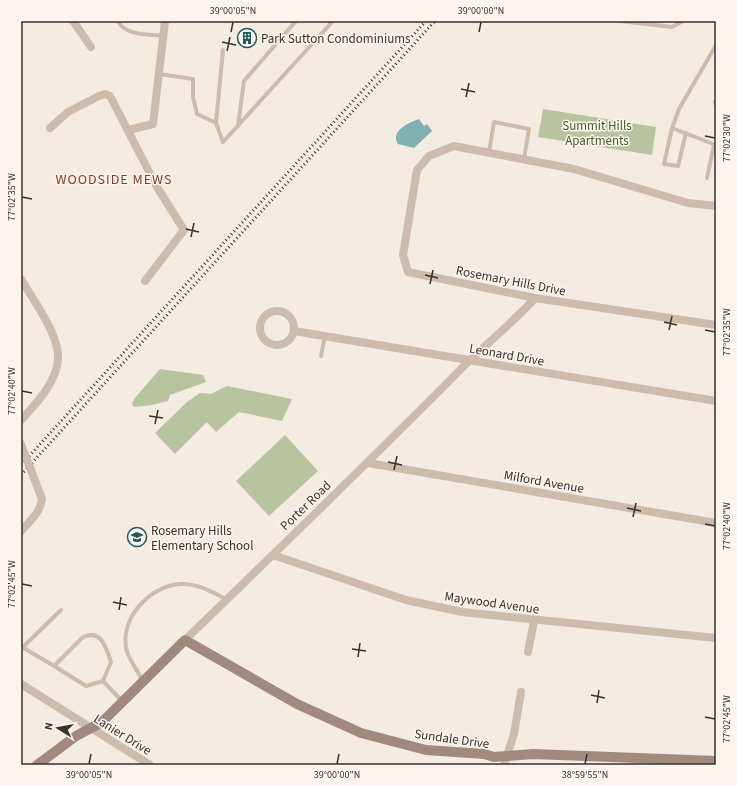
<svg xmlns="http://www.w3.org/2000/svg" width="737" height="786" font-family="'Source Sans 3',sans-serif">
<rect width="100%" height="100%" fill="#f4ebe1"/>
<g fill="#b8c4a0">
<path d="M543,109l113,18 -4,28 -114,-18z"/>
<path d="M160,369l43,6 3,7 -36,13 -2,6 -16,4 -18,2 -2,-3 2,-5z"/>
<path d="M227,386l65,13 -10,22 -43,-9 -23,20 -9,-10 -32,32 -20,-21 32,-31 13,-9 11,1z"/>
<path d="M285,435l33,36 -49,45 -33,-35z"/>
</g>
<path fill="#7fb0b2" d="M419,119l5,7 3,-2 5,7 -18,17 -16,-4c-8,-13 10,-21 21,-25z"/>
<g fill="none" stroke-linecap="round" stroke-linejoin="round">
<g stroke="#cdbbac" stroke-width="4">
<path d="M118,21c7,15 30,13 45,15"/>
<path d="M620,21l52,6 11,-6"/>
<path d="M716,45l-37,64 -7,19 44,17"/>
<path d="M159,74l34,5v18l4,17 19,9 7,19 110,-121"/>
<path d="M716,100l-1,2 1,3"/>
<path d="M216,123l7,-73"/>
<path d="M238,126l6,-45 52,-60"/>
<path d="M672,128l-8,36 14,2 8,-33"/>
<path d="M489,152l5,-30 35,7 -5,30"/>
<path d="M707,178l7,-33"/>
<path d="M321,356l4,-20"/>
<path d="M22,647l32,19"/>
<path d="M23,647l38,-37"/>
<path d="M103,681l-17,5 -32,-20 29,-29c19,-8 23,11 28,25l-8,19 19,20"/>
<path d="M143,681c-5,-10 -15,-22 -17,-33 -5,-31 24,-62 54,-64 17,-1 32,8 46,15"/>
</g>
<g stroke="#cdbbac" stroke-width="8">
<path d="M73,21l18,26"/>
<path d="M50,128l18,-16 31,-16 6,-2 5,2 47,91 27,43 -39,51"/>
<path d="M128,130l25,-6 12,-103"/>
<path d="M716,206l-28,-3 -114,-34 -120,-23 -25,10 -12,14 -14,85 5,17 127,26 181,27"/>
<path d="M21,279c12,21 39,56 37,81 -2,23 -22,44 -37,60"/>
<circle cx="277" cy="328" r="17"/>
<path d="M294,331l422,70"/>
<path d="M368,463l348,60"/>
<path d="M21,531c9,-10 19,-18 21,-32"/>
<path d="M273,555l133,45 56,12 254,26"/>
<path d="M185,640c92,-89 184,-178 274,-269 24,-25 53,-47 76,-73"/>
<path d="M528,652l6,-31"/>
<path d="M21,684l129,81"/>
<path d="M504,765l10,-31 7,-42"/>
</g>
<path stroke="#a18a7d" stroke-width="10" d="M37,765l39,-29 26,-14 83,-82 112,64 64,29 65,17 58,4 10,3 39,-3 183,7"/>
<g stroke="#3b302b" stroke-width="3" stroke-dasharray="1 3" stroke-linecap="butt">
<path d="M21,465l405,-444"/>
<path d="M21,475l414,-454"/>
</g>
<path stroke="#cdbbac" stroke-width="8" d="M21,444l21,55"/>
</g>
<path fill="none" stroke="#3b302b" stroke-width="1.5" d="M231,32l2,-10M479,32l2,-10M222,42l14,3M227,51l3,-14M461,89l14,3M466,97l3,-14M705,136l10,2M22,197l10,2M186,229l13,3M191,237l3,-14M425,275l13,3M430,284l3,-14M664,322l13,3M669,330l3,-14M705,330l10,2M22,391l10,2M149,416l14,2M155,424l3,-14M388,462l14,3M394,470l3,-14M627,508l14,3M633,517l3,-14M705,524l10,2M22,584l10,2M113,602l14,3M119,610l2,-13M352,649l14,2M358,657l2,-14M591,695l14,3M597,703l2,-13M705,717l10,2M89,764l2,-10M337,764l2,-10M585,764l2,-10"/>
<defs>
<g id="building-ring" transform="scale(1)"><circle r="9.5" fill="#fbf5ee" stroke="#1f5a5e" stroke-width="1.5"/><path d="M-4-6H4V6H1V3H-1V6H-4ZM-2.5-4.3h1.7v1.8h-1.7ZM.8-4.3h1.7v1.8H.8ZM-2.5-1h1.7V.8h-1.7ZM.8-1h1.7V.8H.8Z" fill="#1f5a5e"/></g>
<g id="school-ring" transform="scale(1)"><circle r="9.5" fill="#fbf5ee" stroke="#1f5a5e" stroke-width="1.5"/><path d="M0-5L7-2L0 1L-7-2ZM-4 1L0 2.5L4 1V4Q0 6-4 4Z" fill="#1f5a5e"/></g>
</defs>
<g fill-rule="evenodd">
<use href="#building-ring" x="247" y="38"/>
<use href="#school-ring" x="137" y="537"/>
</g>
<g text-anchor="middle" stroke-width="3" stroke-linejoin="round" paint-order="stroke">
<g font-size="13" fill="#3b302b" stroke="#fbf5ee" text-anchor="start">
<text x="261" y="43">Park Sutton Condominiums</text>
<text x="151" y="535">Rosemary Hills<tspan x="151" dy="15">Elementary School</tspan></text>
</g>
<g font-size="13" fill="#4a5a2e" stroke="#fbf5ee">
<text x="597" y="130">Summit Hills<tspan x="597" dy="15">Apartments</tspan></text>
</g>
<g font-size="13" fill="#3b302b" stroke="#fbf5ee">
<text transform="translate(511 280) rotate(11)" y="5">Rosemary Hills Drive</text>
<text transform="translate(507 354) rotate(10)" y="5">Leonard Drive</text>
<text transform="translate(544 481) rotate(10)" y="5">Milford Avenue</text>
<text transform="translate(305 505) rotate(-44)" y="5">Porter Road</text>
<text transform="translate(492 602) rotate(8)" y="5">Maywood Avenue</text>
<text transform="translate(123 734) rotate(32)" y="5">Lanier Drive</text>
<text transform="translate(452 738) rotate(8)" y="5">Sundale Drive</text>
</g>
<g font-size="14" letter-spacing="1" fill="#8c3b22" stroke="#fbf5ee">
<text x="114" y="184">WOODSIDE MEWS</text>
</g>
</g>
<rect width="737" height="786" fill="none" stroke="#fbf5ee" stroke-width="44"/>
<g transform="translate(58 728) rotate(281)" stroke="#fbf5ee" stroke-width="3" paint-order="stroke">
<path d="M0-3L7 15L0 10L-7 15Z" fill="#3b302b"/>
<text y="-6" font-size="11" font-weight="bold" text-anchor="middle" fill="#3b302b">N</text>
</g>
<rect x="22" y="22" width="693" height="742" fill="none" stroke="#3b302b" stroke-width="1.5"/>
<g font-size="10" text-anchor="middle" fill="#3b302b">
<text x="233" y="14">39°00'05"N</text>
<text x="481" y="14">39°00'00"N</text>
<text transform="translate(726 138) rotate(-90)" y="4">77°02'30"W</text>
<text transform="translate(11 197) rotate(-90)" y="4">77°02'35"W</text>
<text transform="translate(726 332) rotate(-90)" y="4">77°02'35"W</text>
<text transform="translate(11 391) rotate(-90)" y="4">77°02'40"W</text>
<text transform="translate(726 526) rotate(-90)" y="4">77°02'40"W</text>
<text transform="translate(11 584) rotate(-90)" y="4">77°02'45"W</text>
<text transform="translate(726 719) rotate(-90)" y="4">77°02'45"W</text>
<text x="89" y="778">39°00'05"N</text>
<text x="337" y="778">39°00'00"N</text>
<text x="585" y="778">38°59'55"N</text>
</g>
</svg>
